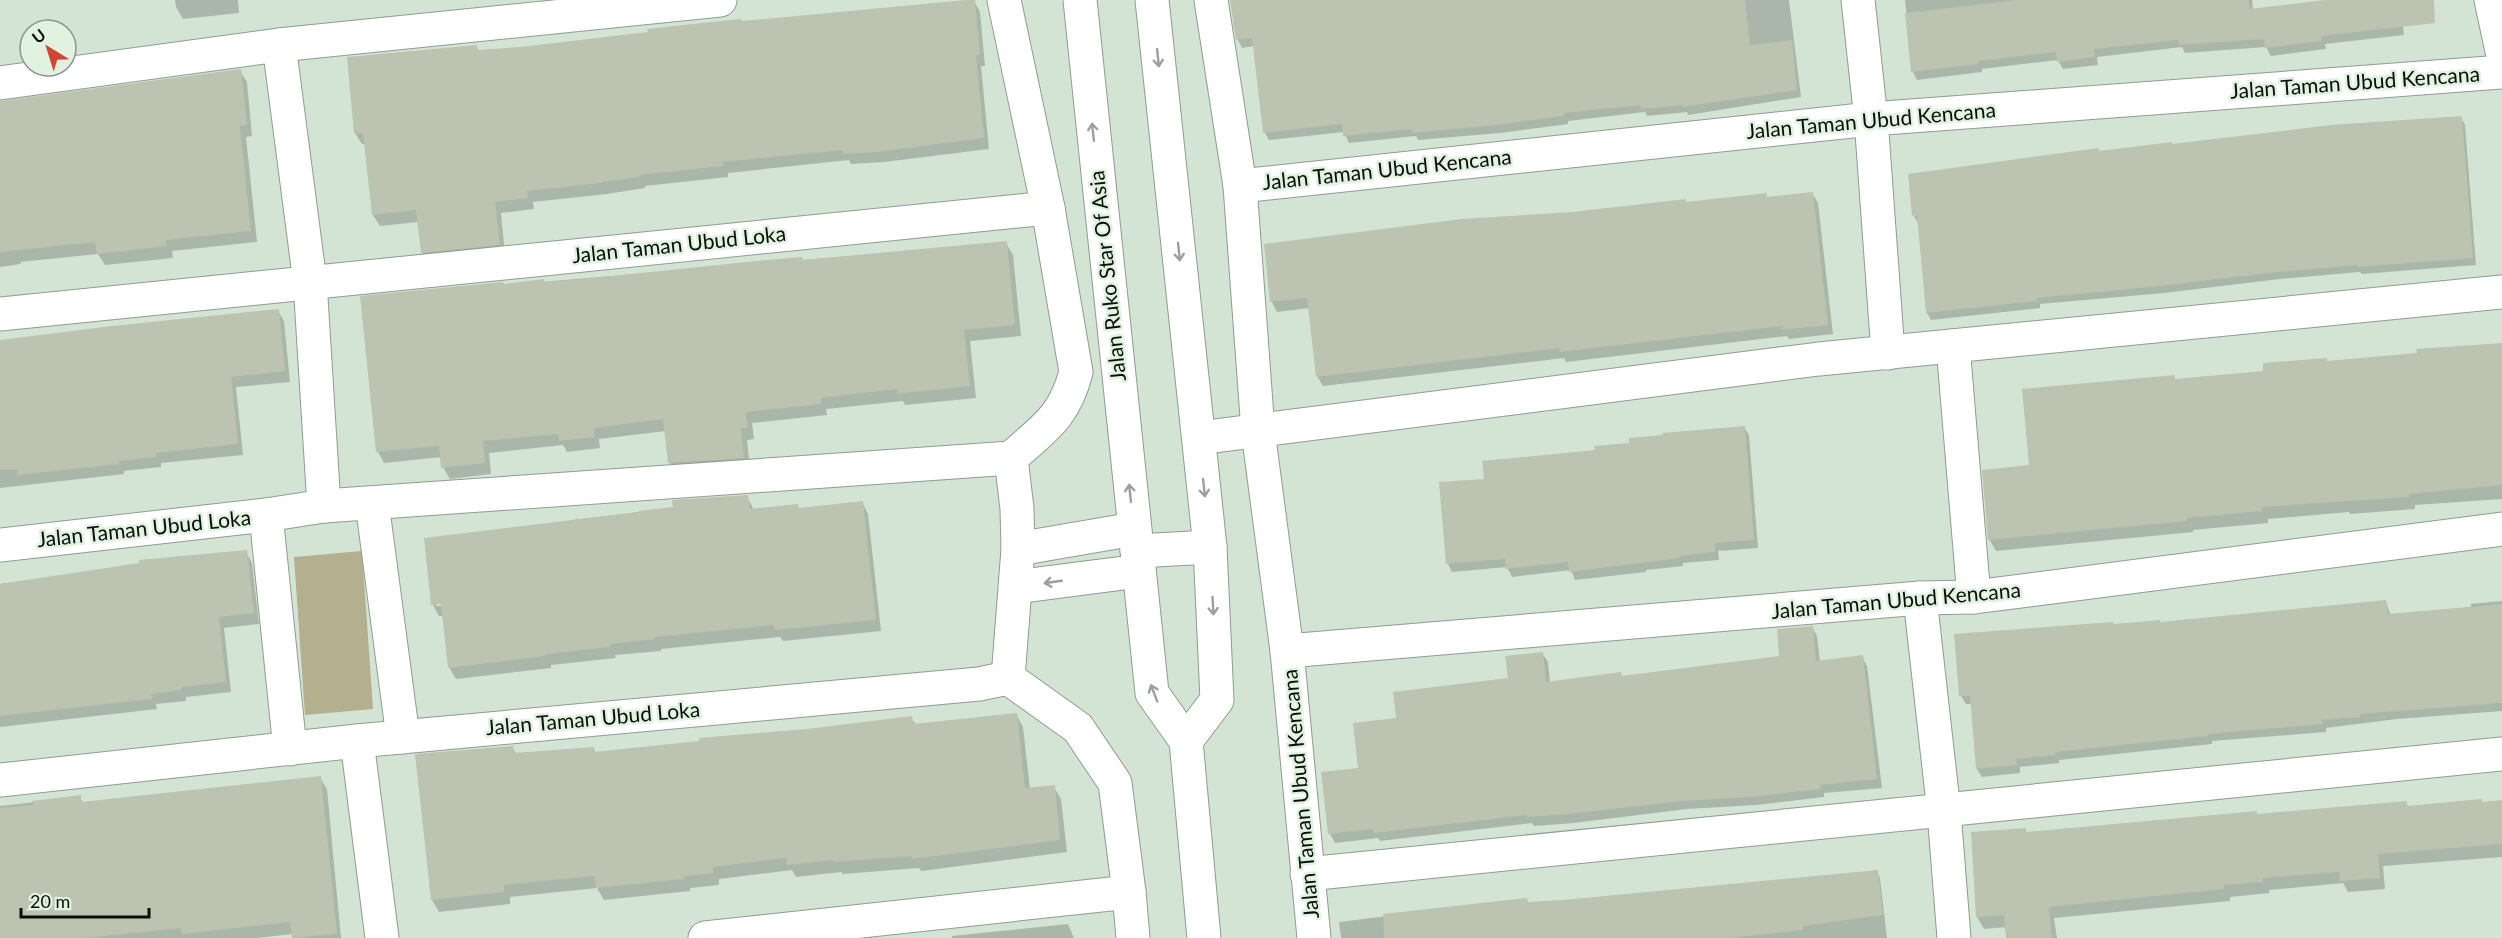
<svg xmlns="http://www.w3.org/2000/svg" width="2502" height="938" font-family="Lato,sans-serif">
<rect width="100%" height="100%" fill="#d4e4d4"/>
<path fill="#b4af8e" d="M362,551l11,158 -68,6 -11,-158z"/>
<g fill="#0003" fill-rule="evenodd">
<path d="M175,0h63l1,13 -56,6 -7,-12z"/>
<path d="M1231,0h558l12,97 -113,18 -1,-3 -40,4 -2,-4 -77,9v3l-68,9 -82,7 -2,-4 -67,7 -5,-11 -75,8 -4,-7 -11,-87 -12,2 -4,-8z"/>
<path d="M1905,0h347l1,10 79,-10h68l4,35 -79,9 1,5 -55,7 -5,-9 -81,6 -3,-6 -85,10 1,8 -35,4 -5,-9 -76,9v3l-65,8 -4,-8z"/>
<path d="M974,1l6,11 5,54h-4l8,83 -105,13 -33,2 -2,-4 -121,13v4l-83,9v2l-38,6 -74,8 1,7 -33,4 4,42 -77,8 -6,-11 -3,-30 -39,4 -7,-11 -7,-71h-4l-7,-11 121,-87 3,5 41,-2 222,-26z"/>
<path d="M240,71l7,11 5,54 -6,1 11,105 -85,9 1,7 -68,7 -7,-11 -78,8 1,2 -21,3v-164z"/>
<path d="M2461,118l4,7 11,140 -114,9 -2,-2 -80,7 -116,14 -124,11v4l-109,12 -4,-7 -9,-90 -4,-7 186,-64z"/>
<path d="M1812,193l6,10 15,131 -44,5 -2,-3 -221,26 -2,-4 -241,28 -6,-10 -7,-68 -33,4 -5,-10 -6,-56 306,-33 194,-18 2,4z"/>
<path d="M1006,243l7,12 8,81 -51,5 6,57 -71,7 -2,-4 -77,8 1,6 -75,8 2,16 -7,1 3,29 -74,5 -6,-11 -4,-32 -67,8 1,9 -33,4 -4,-7 -74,8 2,21 -41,5 -7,-12 -1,-10 -58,6 -6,-11 126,-167z"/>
<path d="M278,311l6,10 6,61 -54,5 7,68 -82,8v4l-37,4v3l-124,14v-146z"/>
<path d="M2502,344v155l-87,6v4l-65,5 -1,-2 -81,7v4l-75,7v2l-197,19 -7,-12 42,-72 143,-90 2,4 89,-9 63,-9z"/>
<path d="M1744,427l5,8 9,113 -40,3 1,9 -36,3v3l-37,4v2l-71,8 -4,-10 -59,7 -5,-10 -55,5 -4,-8 38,-84 145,-36z"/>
<path d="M747,497l7,13 43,-4 2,4 63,-8 6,12 13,117 -98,10 -3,-4 -119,12v2l-46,4 1,3 -65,7v3l-95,11 -7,-12 -6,-51h-4l-6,-11 -7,-66 146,-16v-3l102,-12v-6zM448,602v3l-12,1v-3z"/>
<path d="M246,552l6,11 7,61 -35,4 7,64 -45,5v4l-30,3 1,5 -157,18v-143z"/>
<path d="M2502,601v110l-105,8 -71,9v4l-114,9v3l-153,16v3l-39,4v6l-38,4 -5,-8 -5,-65h-6l-5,-8 -5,-60 204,-12 226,-22 5,14 80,-8v-4z"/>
<path d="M1812,627l5,9 3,26 42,-5 5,9 15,122 -58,5v4l-68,8 -69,4 -113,14 -40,3 -2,-3 -152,18 -2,-3 -43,5 -5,-9 30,-65 37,-49 112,-41 33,-26 6,9 2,21 72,-6 159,-19z"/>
<path d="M1016,714l7,13 7,62 24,-2 7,12 6,53 -146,19 -2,-3 -76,6 -2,-2 -45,5 -4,-7 -73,9v6l-29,3v3l-86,9 -7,-12 -87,9v7l-71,8 -7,-12 80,-153 5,8 76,-7 3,5 315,-35 5,7z"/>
<path d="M320,778l7,11 14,149h-48v-4l-37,4h-256v-132l80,-9 3,6z"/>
<path d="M2502,801v56l-119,9 2,23 -37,3 -5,-9 -74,7v3l-39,4v4l-176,17 3,20h-49l-1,-11 -23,2 -7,-12 -5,-84 53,-4 2,4 229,-21 2,3 148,-12 3,4z"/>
<path d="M1877,872l3,6 7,60h-546l-2,-16 187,-23 3,5z"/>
<path d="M1068,924l6,14h-122v-2z"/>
</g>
<g fill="#bcc3b0">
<path d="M966,0h9l5,55h-4l8,83 -107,14 -34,2v-4l-121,12 1,4 -84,9 1,2 -38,5v1l-75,8 1,7 -33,4 5,43 -79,8 -5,-43 -44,5 -9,-82 -9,1 -7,-77 130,-12v5l43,-3 128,-15 -1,-3 45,-5 49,-5 1,2z"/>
<path d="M1230,0h515l5,45 42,-5 5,50 -115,17v-2l-41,4v-4l-77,8v3l-69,9 -83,8v-4l-69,7 -1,-12 -79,9 -11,-95 -16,2z"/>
<path d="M2018,0h231l1,9 75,-9h109l1,23 -114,13 1,5 -57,7 -1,-9 -85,6 -1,-5 -84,9 1,8 -38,5 -1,-10 -78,9 1,3 -68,8 -6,-59z"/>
<path d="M241,69l6,56 -7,1 11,105 -85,9 1,6 -70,8 -2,-12 -95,10v-151z"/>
<path d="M2462,116l11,142 -116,9v-2l-81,7 -116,14 -123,12v3l-111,12 -9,-98 -5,1 -4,-42 191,-26v3l73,-9v2l159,-19z"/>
<path d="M1813,192l15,133 -46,5v-4l-223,26v-4l-243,29 -9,-79 -37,4 -6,-58 198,-25 110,-7 114,-13v3l81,-9v4z"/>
<path d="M1007,241l8,84 -51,5 6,56 -73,8v-5l-76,9v6l-75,8 2,16h-7l3,30 -76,5 -5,-44 -69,9 1,9 -36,4 -1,-7 -75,7 2,22 -44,5 -2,-22 -63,6 -16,-156 143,-14 1,2 40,-5v3l39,-3 183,-19 36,-3 1,3z"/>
<path d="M279,309l6,62 -54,6 7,67 -82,9v4l-37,4v3l-102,11v-6l-17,1v-130l112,-14z"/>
<path d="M2502,343v142l-93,9v3l-147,10v4l-75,7v3l-199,19 -6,-70 47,-5 -7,-76 153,-14v4l88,-8v-8l64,-5v3l90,-8 -1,-4z"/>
<path d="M1745,426l9,114 -39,3v9l-35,4v2l-111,14 -1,-10 -62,7 -1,-10 -59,5 -7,-82 45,-3 -2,-18 113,-11 -1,-4 35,-3v-5l34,-3 -1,-2z"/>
<path d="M748,495l2,14 48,-5 1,4 64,-7 13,119 -101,10 -1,-5 -119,12v2l-45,5v3l-64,7v2l-98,12 -7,-64 -10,1 -7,-67 215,-26 -1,-1 35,-4 -1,-7z"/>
<path d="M247,550l7,63 -35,4 7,65 -45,5v3l-30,4 1,5 -152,17v-132l139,-21v-3z"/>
<path d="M2386,600l2,14 114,-10v99l-142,11v3l-38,3 1,4 -115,10v2l-153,16 1,3 -40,4 1,6 -41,4 -6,-73h-11l-5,-62 159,-12 1,2 46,-4v2z"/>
<path d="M1813,626l3,35 47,-6 14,124 -57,6v4l-69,8 -70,4 -112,13 -42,3v-2l-153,18 -1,-4 -45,5 -7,-62 37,-4 -5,-45 43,-5 -3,-26 115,-14 -3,-22 38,-4 3,30 75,-10 1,4 157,-20 -2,-27z"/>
<path d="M1017,713l8,75 30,-3 5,55 -148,19v-3l-78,6v-2l-47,5 -1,-7 -73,9v6l-29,3v3l-88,9 -2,-12 -90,9v7l-73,8 -16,-146 98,-8 1,7 80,-6v5l105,-11v-3l108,-9 105,-13 1,8z"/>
<path d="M321,776l16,158 -45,4 -2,-16 -108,12 -1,-6 -96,10h-85v-130l33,-3 -1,-4 49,-6v7z"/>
<path d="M2482,799v3l20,-2v44l-124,10 2,24 -40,3 -1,-9 -76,6v4l-39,3v4l-175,18 3,31h-46l-2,-23 -28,2 -5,-85 55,-4v4l231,-21v3l150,-13v5z"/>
<path d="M1878,870l5,45 -80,11v4l-72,8h-347l-1,-24 144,-16 1,4 35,-2z"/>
</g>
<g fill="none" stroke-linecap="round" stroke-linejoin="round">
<g stroke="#8e9d8e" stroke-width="35">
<g id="minor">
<path d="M1004,0l44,208 28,164c-12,46 -32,56 -65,86l6,51 1,40 -10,129 70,50 37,55 14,109 4,46"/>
<path d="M1080,0l72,693 34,48 18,197"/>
<path d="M1152,0l58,547 7,153 -31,41"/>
<path d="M1211,0l29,186 18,245 29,220 27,287"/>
<path d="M1858,0l13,119 17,234"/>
<path d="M2491,0l11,51"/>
<path d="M279,45l31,237 14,224"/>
<path d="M0,83l279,-38 441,-45"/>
<path d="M1240,186l631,-67 631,-47"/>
<path d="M0,314l1048,-106"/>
<path d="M1953,346l21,251"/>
<path d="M1199,438l620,-79 683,-67"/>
<path d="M372,503l31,234"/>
<path d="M266,515l24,234"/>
<path d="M0,545l266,-30 58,-9 687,-48"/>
<path d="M1018,549l116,-20"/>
<path d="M1137,551l73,-4"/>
<path d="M1016,587l123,-16"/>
<path d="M1920,598l24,214 10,126"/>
<path d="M1287,651l633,-53 54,-1 528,-68"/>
<path d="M357,741l25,197"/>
<path d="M0,780l357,-39 622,-57 29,-6"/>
<path d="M1307,874l1195,-120"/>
<path d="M705,938l424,-46"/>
</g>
</g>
<use href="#minor" stroke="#fff" stroke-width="33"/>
</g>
<defs><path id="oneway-shaft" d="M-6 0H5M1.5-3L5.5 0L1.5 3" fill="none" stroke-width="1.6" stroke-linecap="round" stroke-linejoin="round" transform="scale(1.5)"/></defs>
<g stroke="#9d9f9d">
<use href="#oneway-shaft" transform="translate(1158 58) rotate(84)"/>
<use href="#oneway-shaft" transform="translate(1093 132) rotate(-96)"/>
<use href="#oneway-shaft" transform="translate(1179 252) rotate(84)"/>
<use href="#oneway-shaft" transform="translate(1204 488) rotate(84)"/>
<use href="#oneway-shaft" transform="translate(1130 493) rotate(-96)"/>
<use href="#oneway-shaft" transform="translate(1053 582) rotate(172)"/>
<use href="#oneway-shaft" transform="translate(1213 606) rotate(87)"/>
<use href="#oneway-shaft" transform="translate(1154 693) rotate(-111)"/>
</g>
<g text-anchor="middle" stroke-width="5" stroke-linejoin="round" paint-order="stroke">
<g font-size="21" fill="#0a0f0a" stroke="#e1f2e1">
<text transform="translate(2355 83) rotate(-4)" y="7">Jalan Taman Ubud Kencana</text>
<text transform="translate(1871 121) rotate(-5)" y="7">Jalan Taman Ubud Kencana</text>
<text transform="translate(1387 170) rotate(-6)" y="7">Jalan Taman Ubud Kencana</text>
<text transform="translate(679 245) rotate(-6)" y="7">Jalan Taman Ubud Loka</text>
<text transform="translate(1108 276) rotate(-96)" y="7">Jalan Ruko Star Of Asia</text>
<text transform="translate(144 529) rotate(-6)" y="7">Jalan Taman Ubud Loka</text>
<text transform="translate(1896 601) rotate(-5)" y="7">Jalan Taman Ubud Kencana</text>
<text transform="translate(593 719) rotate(-5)" y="7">Jalan Taman Ubud Loka</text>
<text transform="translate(1301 794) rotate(-95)" y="7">Jalan Taman Ubud Kencana</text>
</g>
</g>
<g transform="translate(48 48) rotate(322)"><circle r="28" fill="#e1f2e1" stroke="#8b978b" stroke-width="1.5"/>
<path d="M0-4.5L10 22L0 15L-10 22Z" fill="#d14532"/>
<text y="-9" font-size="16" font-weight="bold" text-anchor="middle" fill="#0a0f0a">U</text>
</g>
<path d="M21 908v9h128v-9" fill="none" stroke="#0a0f0a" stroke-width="3"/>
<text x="30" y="908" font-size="18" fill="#0a0f0a" stroke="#e1f2e1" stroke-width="4.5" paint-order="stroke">20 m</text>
</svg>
